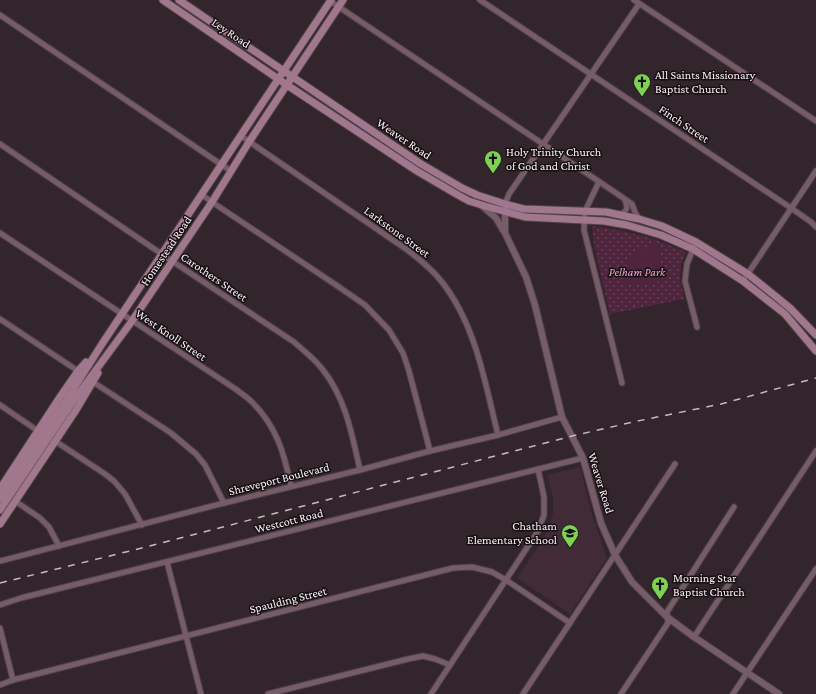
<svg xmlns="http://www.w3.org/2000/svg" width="816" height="694" font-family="'Crimson Pro',serif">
<defs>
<pattern id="park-dots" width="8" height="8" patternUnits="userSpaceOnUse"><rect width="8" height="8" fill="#4f253d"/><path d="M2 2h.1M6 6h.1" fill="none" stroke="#69455a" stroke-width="1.8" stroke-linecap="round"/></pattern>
</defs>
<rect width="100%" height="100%" fill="#33252c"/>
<path fill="#402b36" d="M580,467l12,48 15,43 -37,56 -53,-36 27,-40 5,-12 4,-13v-16l-6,-22z"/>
<path fill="url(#park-dots)" d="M592,226l31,5 31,8 32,13 -5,13 -1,13 4,21 -74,15 -16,-69z"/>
<path fill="#4f253d" d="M659,244l3,36 -2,2 -36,2v-9l4,-12 7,-9 11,-7z"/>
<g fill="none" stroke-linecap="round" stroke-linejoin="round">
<g stroke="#4f4248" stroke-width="7">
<g id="minor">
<path d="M480,0l311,208 20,14 5,5"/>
<path d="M634,0l182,121"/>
<path d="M330,1l286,192 16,11 3,8 4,7"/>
<path d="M0,15l231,156"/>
<path d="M241,136l165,113c13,10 26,20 36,33 34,43 43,101 56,153"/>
<path d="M0,144l172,117 122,81c10,9 21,17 29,28 23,29 29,65 37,100"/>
<path d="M599,182l-14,29 -1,19 38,153"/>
<path d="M202,195l10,7 124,83 29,20 24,25 14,23 6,18 21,80"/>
<path d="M505,204l4,-10 130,-190"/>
<path d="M620,215c8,-5 8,-7 5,-15"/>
<path d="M0,233l237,157c5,4 11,8 15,12 25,25 32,51 39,84"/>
<path d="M694,247l-7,17 -2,17 12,46"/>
<path d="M743,281l73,-110"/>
<path d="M0,319l78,52"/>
<path d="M93,382l78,51 25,21 9,11 19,38"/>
<path d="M0,405l38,26"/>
<path d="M55,441l50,33 9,7 11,13 17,31"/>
<path d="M15,501l25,17 9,9 10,19"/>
<path d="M0,561l224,-58 136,-33 70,-19 68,-16 64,-18"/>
<path d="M167,562l34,132"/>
<path d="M0,605l21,-7 562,-140"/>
<path d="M0,628l13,52"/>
<path d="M694,637l122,-186"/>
<path d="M0,685l13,-5 440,-112 19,-1 20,5 14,8 64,43"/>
<path d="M268,694l140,-35 15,-3 12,3 15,6"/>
<path d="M431,694l107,-163 6,-16v-18l-6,-28"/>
<path d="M523,694l152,-230"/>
<path d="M621,694l47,-71 -1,-11 67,-105"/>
<path d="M733,694l83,-125"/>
</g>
</g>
<g stroke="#4f4248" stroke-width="8">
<g id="tertiary">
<path d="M482,206l14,12 7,12"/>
<path d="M505,208v25l21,44 9,28 27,112 21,41 18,65 14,32 17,27 35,35 27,20 85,57"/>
</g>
</g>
<g stroke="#4f4248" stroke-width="9">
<g id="secondary">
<path d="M163,0l124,85 130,86 41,24 11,6 16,5 40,11 79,4 23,4 34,10 32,14 50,32 42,33 31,37"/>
<path d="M179,0l242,164 41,24 15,7 28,9 19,5 82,3 33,7 23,7 34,16 52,32 42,34 26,27"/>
<path d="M0,489l60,-92 18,-26 8,-9"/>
<path d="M0,499l71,-106 31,-49 229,-344"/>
<path d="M0,510l76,-113 56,-76 80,-119 37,-60 94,-142"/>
<path d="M0,524l76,-114 22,-37"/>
</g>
</g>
<use href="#minor" stroke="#765c69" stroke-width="5"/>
<use href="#tertiary" stroke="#765c69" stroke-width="6"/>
<use href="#secondary" stroke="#a0778c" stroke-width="7"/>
<path stroke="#c5babf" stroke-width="1.5" stroke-dasharray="7 7" stroke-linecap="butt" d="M0,583l146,-36 426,-111 61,-14 88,-18 95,-26"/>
</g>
<defs>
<g id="church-pin" transform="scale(0.9)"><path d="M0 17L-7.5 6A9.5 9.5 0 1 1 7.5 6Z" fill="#7ed153" stroke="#171013"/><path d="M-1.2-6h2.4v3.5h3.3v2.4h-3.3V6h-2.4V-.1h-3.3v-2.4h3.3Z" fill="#111"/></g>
<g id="school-pin" transform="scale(0.9)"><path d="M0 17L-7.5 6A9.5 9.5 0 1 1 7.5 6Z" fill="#7ed153" stroke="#171013"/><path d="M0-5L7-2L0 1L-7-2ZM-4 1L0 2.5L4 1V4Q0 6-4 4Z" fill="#111"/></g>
</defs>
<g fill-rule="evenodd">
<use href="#church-pin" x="642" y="82"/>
<use href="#church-pin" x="493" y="159"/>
<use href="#school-pin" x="570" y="533"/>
<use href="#church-pin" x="660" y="585"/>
</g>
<g text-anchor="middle" stroke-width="3" stroke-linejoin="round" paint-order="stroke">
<g font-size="12" fill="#fcf2f6" stroke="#171013">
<text transform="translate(231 33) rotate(34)" y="4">Ley Road</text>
<text transform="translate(684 124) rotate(34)" y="4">Finch Street</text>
<text transform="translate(404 139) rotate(34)" y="4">Weaver Road</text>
<text transform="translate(397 232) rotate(36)" y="4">Larkstone Street</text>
<text transform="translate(166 251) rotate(-56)" y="4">Homestead Road</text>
<text transform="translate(214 277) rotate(34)" y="4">Carothers Street</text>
<text transform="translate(171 335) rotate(34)" y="4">West Knoll Street</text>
<text transform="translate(279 479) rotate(-14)" y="4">Shreveport Boulevard</text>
<text transform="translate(601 483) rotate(73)" y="4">Weaver Road</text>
<text transform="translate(289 521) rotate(-14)" y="4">Westcott Road</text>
<text transform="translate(288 600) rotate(-14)" y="4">Spaulding Street</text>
</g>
<g font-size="12" fill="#fcf2f6" stroke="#171013" text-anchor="start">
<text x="655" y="79">All Saints Missionary<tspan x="655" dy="14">Baptist Church</tspan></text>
<text x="506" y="156">Holy Trinity Church<tspan x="506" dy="14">of God and Christ</tspan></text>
<text x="557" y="530" text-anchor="end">Chatham<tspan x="557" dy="14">Elementary School</tspan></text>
<text x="673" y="582">Morning Star<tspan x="673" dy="14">Baptist Church</tspan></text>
</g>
<g font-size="12" font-style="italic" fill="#f9a3d2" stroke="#171013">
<text x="637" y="276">Pelham Park</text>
</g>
</g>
</svg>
